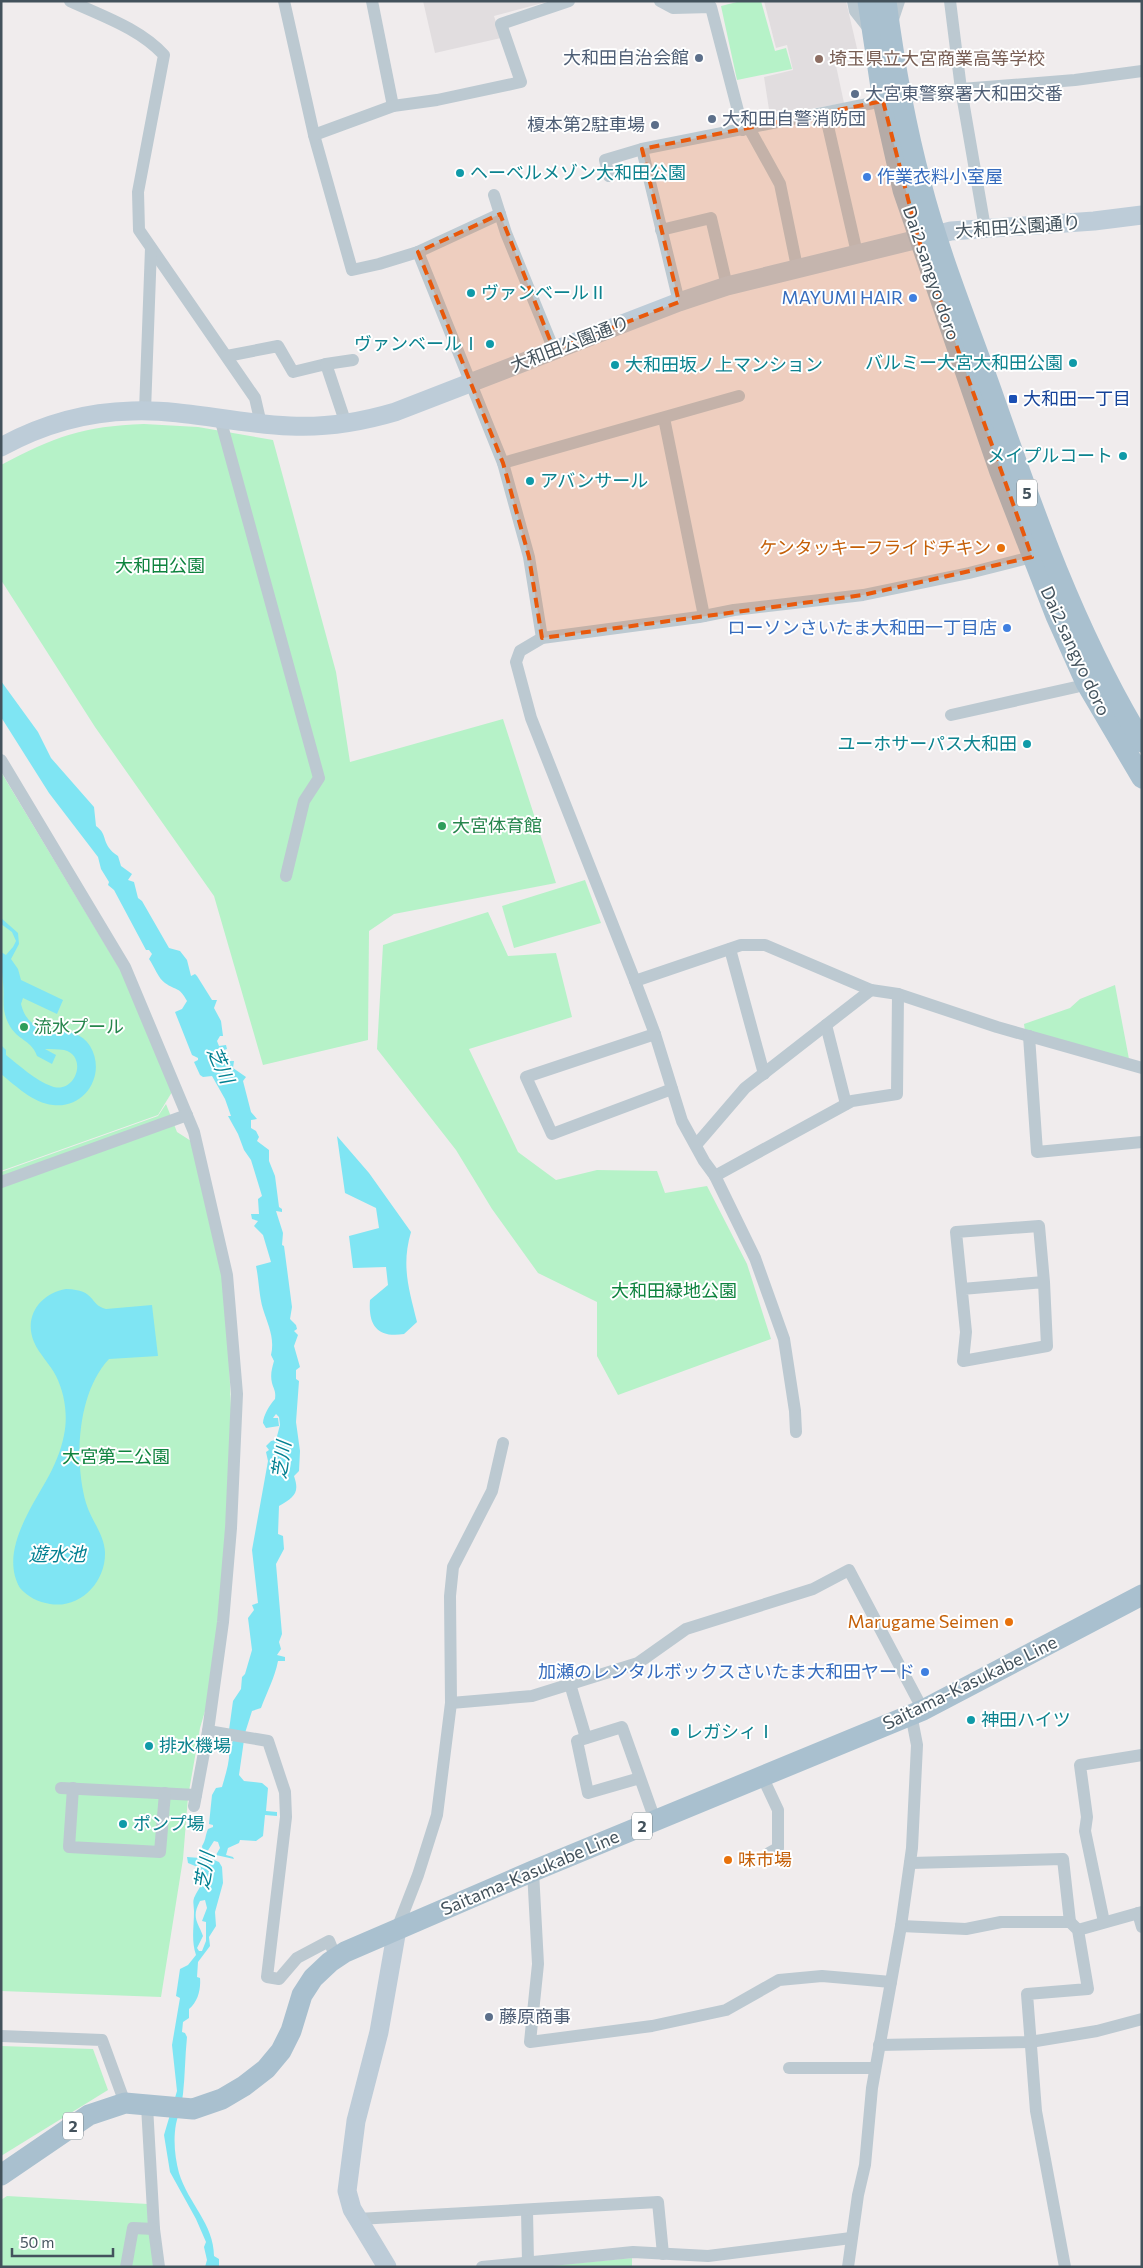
<svg xmlns="http://www.w3.org/2000/svg" width="1143" height="2268" font-family="Commissioner,'Noto Sans JP',sans-serif">
<rect width="100%" height="100%" fill="#f0eced"/>
<g fill="#e1dddf">
<path d="M423,1h127l-56,15 7,22 -66,15z"/>
<path d="M764,1h82l13,56 -24,4 9,42 -74,13 -6,-39 29,-7 -6,-25 -11,3z"/>
</g>
<g fill="#b6f2c8">
<path d="M741,1h20l14,50 11,-3 6,21 -55,11 -16,-74z"/>
<path d="M144,424l54,3 75,13 63,232 14,90 153,-43 53,164 -162,31 -25,17 -1,109 -105,25 -49,-169 -119,-169 -94,-147v-115c53,-28 82,-39 143,-41z"/>
<path d="M1,772l120,199 51,121 -14,23 -157,56z"/>
<path d="M585,880l16,43 -87,25 -12,-42z"/>
<path d="M488,912l20,44 48,-3 16,64 -103,32 49,103 38,28 41,-10 60,1 8,22 42,-7 40,78 24,75 -153,56 -21,-39v-54l-59,-29 -46,-64 -36,-59 -79,-101 6,-104z"/>
<path d="M1115,985l14,74 -104,-28 -1,-7 46,-16 10,-9z"/>
<path d="M166,1104l11,28 14,9 35,144 6,149 -17,243 -15,51 -12,69 -5,62 -22,138 -160,-6v-819l157,-56z"/>
<path d="M1,2046l92,3 15,41 -107,66z"/>
<path d="M7,2196l141,8 7,63h-154v-67z"/>
<path d="M632,2258v9h-96z"/>
</g>
<g fill="#7fe5f3" fill-rule="evenodd">
<path d="M1,681l37,51 13,26 43,49 2,19c13,9 4,18 22,30l3,10 11,8 -4,6 6,2 4,16 4,3 27,47 11,3 7,9 4,16 4,-2 2,2 15,24h5l-3,8 7,13 2,15h-3l-3,5 2,5 7,-1 1,4 -3,1 6,11h4l-1,7 13,9 -3,4 8,31 6,7 -6,1v8l5,3 3,6 -2,4 12,9v11l6,15 4,31 3,2v3l-6,-1 7,22 -1,12 2,1 8,61 -2,12 6,6 1,4 -3,2 4,4 -4,11 6,21 -4,3v9l3,2 -3,41 4,29 -1,20 -5,5c6,17 0,21 -15,30l-1,28 5,2 1,13 -8,15 6,70 -3,8 2,7 -4,6 8,2v4h-7c-3,16 -11,31 -17,47l-9,3 -7,22 -6,42 5,6 18,2 6,5 -2,23 11,1v4l-12,-1 -2,21 -7,5 -16,-1 -1,3 -11,5 -2,7 7,2 1,2 -18,-4 4,-7 -2,-6 -4,-1 -7,11 2,6 10,4 3,5 1,16 -8,29 1,14 -7,11 1,9 -12,16 -1,15 3,1c1,11 -2,24 -11,31v9l-6,4 -1,10 3,1 2,4c-2,19 -2,39 -4,57 -1,10 -5,20 -7,30 -3,16 -1,34 3,49 9,30 35,51 35,83l5,3v8h-14l2,-7 -3,-13 2,-5 -10,-23 -26,-47 -6,-37 13,-44 -5,-46 8,-47 -4,-2 4,-27 8,-4 8,-10c-5,-15 -2,-28 -2,-44 0,-5 -2,-10 1,-15 2,-5 6,-9 7,-14l-2,-14 -12,-5 -1,-6 13,1 3,-4 -1,-8c4,-6 3,-10 6,-17l5,-2v-2l-4,-1 3,-29 4,-7 6,-1c4,-14 9,-29 7,-43l4,-2 -4,-5v-7l4,-29 8,-12 1,-12 3,-3 7,-24 -4,-32 6,-8 -2,-5 6,-2 -6,-53 16,-89 -2,-9 3,-2 -3,-4 5,-5 5,-1 4,-15 -1,-8 -3,-3 -3,4h5l1,8 -13,2 -3,-5c0,-7 7,-19 12,-24 1,-8 -1,-9 -3,-16 -2,-8 0,-15 2,-22l-3,-6c4,-17 -3,-30 -8,-46 -4,-13 -4,-29 -7,-43l15,-4 -8,-27 -9,-9 4,-5 -6,-2 -1,-5h8l-1,-15 4,-3 -11,-36 -7,-10 -6,-16 -10,-18h3l-6,-17 -13,-23 -9,1 -3,-2 -6,-13 4,-2v-2l-6,-3 -17,-43 7,-3 5,-8c-8,-15 -11,-10 -22,-18 -7,-5 -11,-17 -16,-24l3,-5 -3,-4h-3l-32,-60 -6,-5 1,-3 -8,-13 -3,-12 -49,-64 -48,-76zM205,1900l2,8 -5,13 4,1v19l-4,10h-3l-2,-3 6,-12c-5,-14 -12,-18 -3,-35z"/>
<path d="M1,918l17,15 1,11 -8,15 7,10 3,11 42,20 -6,14 -34,-16 -2,6c10,41 52,14 69,42 17,28 -5,63 -37,59 -20,-2 -37,-19 -52,-31v-29l5,5v5c14,11 29,25 45,31 24,10 38,-30 13,-36 -6,-1 -13,-1 -19,-1l11,6 -4,9 -15,-8c-5,-15 -17,-15 -26,-28 -11,-18 -6,-27 -8,-45 -1,-10 -2,-20 -2,-31l5,3 7,-8 3,-6 -4,-9 -11,-8z"/>
<path d="M337,1136l32,37 42,59c-10,34 -2,57 6,90l-13,12c-26,4 -36,-8 -34,-34l18,-15 -2,-18 -33,1 -4,-32 30,-8 -3,-20 -31,-15z"/>
<path d="M66,1289c31,1 22,15 40,20l46,-4 6,51 -49,3c-32,34 -35,102 -23,144 5,17 18,31 19,49 1,30 -25,57 -55,52 -12,-2 -22,-7 -30,-16 -20,-34 9,-77 26,-107 8,-14 15,-30 18,-46 4,-19 1,-41 -8,-59 -6,-12 -17,-22 -22,-34 -11,-26 7,-49 32,-53z"/>
</g>
<g fill="none" stroke-linecap="round" stroke-linejoin="round">
<g stroke="#bcc9d1" stroke-width="12">
<path d="M70,1c32,15 69,27 94,54l-26,137 1,38 116,168 6,26"/>
<path d="M284,1l30,134 38,135 27,-6 39,-12 85,211 26,94 13,81"/>
<path d="M372,1l21,105"/>
<path d="M660,1l13,7 38,-1 32,123"/>
<path d="M853,1l2,10 15,19"/>
<path d="M950,1l11,88 24,139"/>
<path d="M892,22l7,-21"/>
<path d="M902,97l59,-8 114,-9 67,-9"/>
<path d="M825,113l32,140"/>
<path d="M749,128l31,56 17,83"/>
<path d="M314,135l79,-29 44,-6 84,-18 -20,-58 68,-23"/>
<path d="M642,149l37,153"/>
<path d="M609,176l-4,-16 37,-11 241,-48"/>
<path d="M494,195l12,38 48,117"/>
<path d="M661,230l50,-12 16,68"/>
<path d="M418,252l82,-38"/>
<path d="M227,356l51,-10 15,26 33,-8 20,60"/>
<path d="M326,364l27,-4"/>
<path d="M145,411l6,-163"/>
<path d="M220,418l99,360 -15,23 -18,75"/>
<path d="M664,418l40,198"/>
<path d="M503,463l236,-67"/>
<path d="M951,715l125,-28 10,-4"/>
<path d="M1,760l124,207 69,165 33,143 10,119 -6,134 -8,94 -15,109 -14,75"/>
<path d="M730,949l34,125"/>
<path d="M635,981l106,-36h24l106,45 27,4 99,33 145,41"/>
<path d="M826,1025l20,79"/>
<path d="M655,1034l-129,43 26,57 120,-45"/>
<path d="M1029,1036l8,116 105,-10"/>
<path d="M696,1145l49,-57 126,-98"/>
<path d="M715,1176l137,-75 45,-7 1,-100"/>
<path d="M1,1182l186,-67"/>
<path d="M962,1289l82,-7 -5,-56 -83,6 10,100 -3,29 84,-15 -3,-64"/>
<path d="M796,1432l-1,-21 -11,-72 -29,-81 -40,-82 -11,-15 -22,-40 -27,-87 -20,-53 -104,-263 -15,-56 4,-11 22,-13 157,-21 35,-7 129,-15 106,-22 63,-16"/>
<path d="M570,1684l16,54"/>
<path d="M451,1703l81,-7 106,-33 48,-34 127,-40 36,-19 74,140"/>
<path d="M208,1731l60,10 17,51 1,25 -19,160 12,2 18,-21 32,-17 7,17"/>
<path d="M762,1776l16,34v38l-9,5"/>
<path d="M640,1778l-52,15 -11,-52 45,-14 33,93"/>
<path d="M61,1788l135,7"/>
<path d="M73,1788l-4,59 91,5 5,-59"/>
<path d="M533,1871l5,93 -8,78 122,-16 74,-16 53,-30 43,-4 69,6"/>
<path d="M1138,1913l4,14"/>
<path d="M1104,1922l-19,-91 2,-14 -7,-52 62,-10"/>
<path d="M901,1926l65,3 35,-7h69l-7,-63 -153,4"/>
<path d="M397,1929l21,-54 19,-60 14,-112 -1,-107 3,-29 39,-76 11,-48"/>
<path d="M1078,1930l64,-18"/>
<path d="M1,2036l101,4 23,63"/>
<path d="M879,2045l151,-3 67,-11 45,-12"/>
<path d="M789,2068h86"/>
<path d="M147,2106l7,123 5,38"/>
<path d="M527,2210l1,53"/>
<path d="M358,2219l300,-17 5,52"/>
<path d="M126,2267l7,-39 21,1"/>
<path d="M482,2267l151,-15 75,4 143,-18"/>
<path d="M848,2267l10,-72 7,-30 7,-77 29,-162 11,-78 5,-103 -6,-31"/>
<path d="M1065,2267l-29,-156 -9,-117 61,-5 -10,-59 -8,-8"/>
</g>
<g stroke="#bdccd8" stroke-width="19">
<path d="M1,447c40,-22 86,-35 131,-36 53,-2 105,13 158,15 37,2 71,-4 105,-14l284,-110 48,-16 224,-55 143,-10 48,-6"/>
<path d="M387,2267l-35,-58 -5,-18 9,-70 23,-89 18,-103"/>
</g>
<g stroke="#a9c0cf" stroke-width="21">
<path d="M868,1l15,100 20,89 97,282 56,144 30,67 56,95"/>
<path d="M886,1c8,61 19,123 35,183 18,70 46,138 70,206 42,121 84,242 151,352"/>
<path d="M1,2175l88,-60 36,-12 68,6 29,-10 22,-13 22,-17 15,-18 10,-20 11,-36 11,-17 17,-16 15,-10 188,-81 390,-161 219,-115"/>
</g>
</g>
<path fill="#e8590c" fill-opacity="0.2" stroke="#e8590c" stroke-width="4" stroke-dasharray="10 6" stroke-linejoin="round" d="M883,101l35,137 114,319 -169,38 -321,43 -13,-81 -26,-94 -85,-211 82,-38 54,136 125,-48 -37,-153z"/>
<g fill="#5c6f8a" stroke="#fff" stroke-width="2">
<circle cx="699" cy="58" r="5"/>
<circle cx="855" cy="94" r="5"/>
<circle cx="712" cy="119" r="5"/>
<circle cx="655" cy="125" r="5"/>
<circle cx="489" cy="2017" r="5"/>
</g>
<circle fill="#8d6e63" stroke="#fff" stroke-width="2" cx="819" cy="59" r="5"/>
<g fill="#0f9aa8" stroke="#fff" stroke-width="2">
<circle cx="460" cy="173" r="5"/>
<circle cx="471" cy="293" r="5"/>
<circle cx="490" cy="344" r="5"/>
<circle cx="1073" cy="363" r="5"/>
<circle cx="615" cy="365" r="5"/>
<circle cx="1123" cy="456" r="5"/>
<circle cx="530" cy="481" r="5"/>
<circle cx="1027" cy="744" r="5"/>
<circle cx="971" cy="1720" r="5"/>
<circle cx="675" cy="1732" r="5"/>
<circle cx="149" cy="1746" r="5"/>
<circle cx="123" cy="1824" r="5"/>
</g>
<g fill="#3f7fe0" stroke="#fff" stroke-width="2">
<circle cx="867" cy="177" r="5"/>
<circle cx="913" cy="298" r="5"/>
<circle cx="1007" cy="628" r="5"/>
<circle cx="925" cy="1672" r="5"/>
</g>
<rect fill="#1a4fb4" stroke="#fff" stroke-width="2" x="1008" y="394" width="10" height="10" rx="2.5"/>
<g fill="#e8710a" stroke="#fff" stroke-width="2">
<circle cx="1001" cy="548" r="5"/>
<circle cx="1009" cy="1622" r="5"/>
<circle cx="728" cy="1860" r="5"/>
</g>
<g fill="#2e9e5b" stroke="#fff" stroke-width="2">
<circle cx="442" cy="826" r="5"/>
<circle cx="24" cy="1027" r="5"/>
</g>
<g text-anchor="middle" stroke-width="4" stroke-linejoin="round" paint-order="stroke">
<g fill="#fff" stroke="#7b868d" stroke-width="1">
<rect x="1017" y="479.5" width="20" height="27" rx="4"/>
<rect x="632" y="1812.5" width="20" height="27" rx="4"/>
<rect x="63" y="2112.5" width="20" height="27" rx="4"/>
</g>
<g font-size="16" font-weight="bold" fill="#43525c">
<text x="1027" y="499">5</text>
<text x="642" y="1832">2</text>
<text x="73" y="2132">2</text>
</g>
<g font-size="18" fill="#4e5e75" stroke="#fff" text-anchor="start">
<text x="689" y="64" text-anchor="end">大和田自治会館</text>
<text x="865" y="100">大宮東警察署大和田交番</text>
<text x="722" y="125">大和田自警消防団</text>
<text x="645" y="131" text-anchor="end">榎本第2駐車場</text>
<text x="499" y="2023">藤原商事</text>
</g>
<g font-size="18" fill="#785e54" stroke="#fff" text-anchor="start">
<text x="829" y="65">埼玉県立大宮商業高等学校</text>
</g>
<g font-size="18" fill="#0d838f" stroke="#fff" text-anchor="start">
<text x="470" y="179">ヘーベルメゾン大和田公園</text>
<text x="481" y="299">ヴァンベールⅡ</text>
<text x="480" y="350" text-anchor="end">ヴァンベールⅠ</text>
<text x="1063" y="369" text-anchor="end">バルミー大宮大和田公園</text>
<text x="625" y="371">大和田坂ノ上マンション</text>
<text x="1113" y="462" text-anchor="end">メイプルコート</text>
<text x="540" y="487">アバンサール</text>
<text x="1017" y="750" text-anchor="end">ユーホサーパス大和田</text>
<text x="981" y="1726">神田ハイツ</text>
<text x="685" y="1738">レガシィⅠ</text>
<text x="159" y="1752">排水機場</text>
<text x="133" y="1830">ポンプ場</text>
</g>
<g font-size="18" fill="#366cbe" stroke="#fff" text-anchor="end">
<text x="877" y="183" text-anchor="start">作業衣料小室屋</text>
<text x="903" y="304">MAYUMI HAIR</text>
<text x="997" y="634">ローソンさいたま大和田一丁目店</text>
<text x="915" y="1678">加瀬のレンタルボックスさいたま大和田ヤード</text>
</g>
<g font-size="18" fill="#43525c" stroke="#fff">
<text transform="translate(1018 227) rotate(-4)" y="6">大和田公園通り</text>
<text transform="translate(931 273) rotate(71)" y="6">Dai2 sangyo doro</text>
<text transform="translate(570 344) rotate(-21)" y="6">大和田公園通り</text>
<text transform="translate(1075 651) rotate(65)" y="6">Dai2 sangyo doro</text>
<text transform="translate(970 1683) rotate(-26)" y="6">Saitama-Kasukabe Line</text>
<text transform="translate(530 1873) rotate(-23)" y="6">Saitama-Kasukabe Line</text>
</g>
<g font-size="18" fill="#164399" stroke="#fff" text-anchor="start">
<text x="1023" y="405">大和田一丁目</text>
</g>
<g font-size="18" fill="#c56008" stroke="#fff" text-anchor="end">
<text x="991" y="554">ケンタッキーフライドチキン</text>
<text x="999" y="1628">Marugame Seimen</text>
<text x="738" y="1866" text-anchor="start">味市場</text>
</g>
<g font-size="18" fill="#0e833e" stroke="#fff">
<text x="160" y="572">大和田公園</text>
<text x="674" y="1297">大和田緑地公園</text>
<text x="116" y="1463">大宮第二公園</text>
</g>
<g font-size="18" fill="#27864d" stroke="#fff" text-anchor="start">
<text x="452" y="832">大宮体育館</text>
<text x="34" y="1033">流水プール</text>
</g>
<g font-size="19" font-style="italic" fill="#038192" stroke="#fff">
<text transform="translate(221 1065) rotate(66)" y="7">芝川</text>
<text transform="translate(281 1460) rotate(-82)" y="7">芝川</text>
<text x="57" y="1561">遊水池</text>
<text transform="translate(204 1871) rotate(-81)" y="7">芝川</text>
</g>
</g>
<rect width="1143" height="2268" fill="none" stroke="#43525c" stroke-width="5"/>
<path d="M12 2248v8h101v-8" fill="none" stroke="#43525c" stroke-width="2.5"/>
<text x="20" y="2248" font-size="15" fill="#43525c" stroke="#ffffff" stroke-width="4" paint-order="stroke">50 m</text>
</svg>
